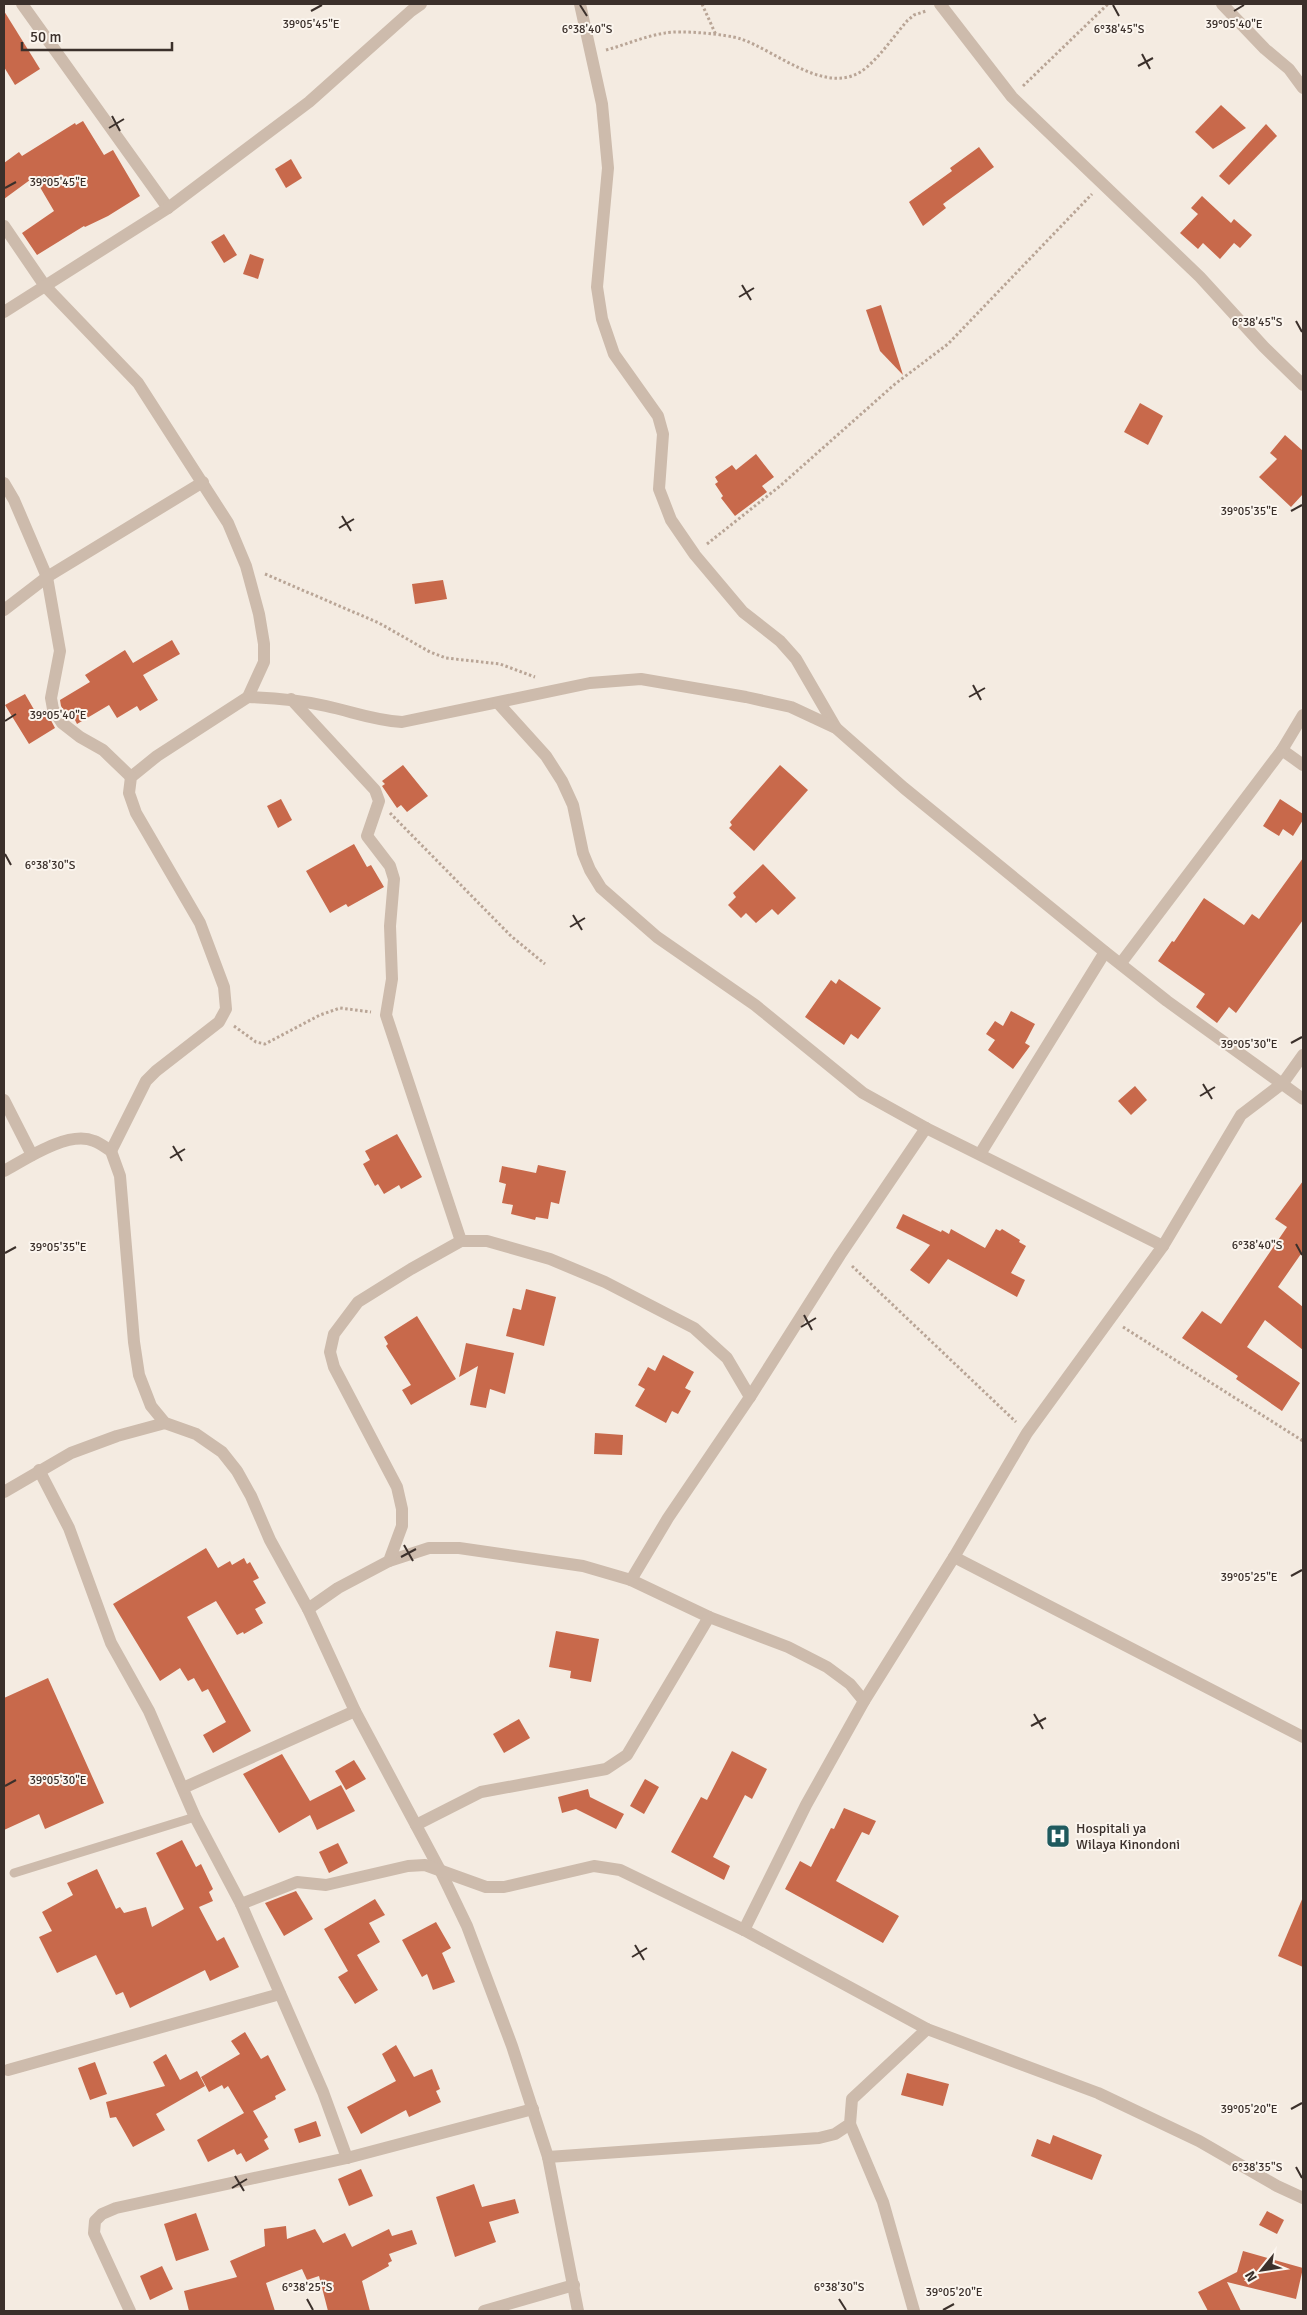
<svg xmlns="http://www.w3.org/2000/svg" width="1307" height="2315" font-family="Signika,sans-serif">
<rect width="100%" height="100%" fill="#f4ebe1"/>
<g fill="#c8694b">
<path d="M4,11l36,58 -25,16 -11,-18z"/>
<path d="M1221,105l25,23 -33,21 -18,-17z"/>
<path d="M83,121l21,34 9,-5 27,46 -32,20 -23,11 -1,-1 -47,29 -15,-22 32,-22 -20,-34 -30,22v-36l15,-11 3,4 53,-33 1,2z"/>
<path d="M1266,124l11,12 -48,49 -10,-9z"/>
<path d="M979,147l15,20 -51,37 3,4 -23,18 -14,-24 43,-31 -2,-3z"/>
<path d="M291,159l11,19 -16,10 -11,-19z"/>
<path d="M1202,196l29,27 3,-4 18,16 -12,13 -6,-5 -14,16 -17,-16 -5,6 -18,-16 18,-19 -7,-6z"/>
<path d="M224,234l13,21 -13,8 -13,-21z"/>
<path d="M250,254l14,5 -6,20 -15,-5z"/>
<path d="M881,305l22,70 -23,-24 -14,-41z"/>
<path d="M1140,403l23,13 -15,29 -24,-13z"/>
<path d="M1285,435l18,16v43l-12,13 -32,-30 18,-18 -7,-6z"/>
<path d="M756,454l18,23 -12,9 5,6 -32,24 -14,-18 2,-2 -8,-12 3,-2 -3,-5 17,-12 4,5z"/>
<path d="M443,580l4,19 -32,5 -3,-20z"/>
<path d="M172,640l8,14 -37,21 15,25 -18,11 -3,-5 -20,12 -8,-13 -32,19 -4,-8 -5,1 -7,-11 -1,-6 30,-18 -5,-7 40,-25 8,13z"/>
<path d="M25,694l11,19 9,-4 10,19 -26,16 -24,-39z"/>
<path d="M403,765l25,31 -21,16 -6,-7 -4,3 -15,-22 3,-2 -3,-3z"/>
<path d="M780,765l28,25 -54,61 -25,-23 3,-3 -2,-3z"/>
<path d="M281,799l11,21 -14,8 -11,-22z"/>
<path d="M1280,799l23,15v6l-10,16 -10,-7 -4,7 -16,-10z"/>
<path d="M354,844l13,23 4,-2 13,22 -36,20 -2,-3 -16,9 -24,-42z"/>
<path d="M1303,858v62l-67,93 -7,-6 -12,16 -21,-16 9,-13 -47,-33 14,-20 2,1 30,-44 40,27 8,-11 7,5z"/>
<path d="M763,864l33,34 -18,17 -6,-6 -16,14 -10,-10 -5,5 -13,-13 8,-8 -3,-4z"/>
<path d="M839,979l42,29 -23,31 -7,-5 -7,11 -39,-28 26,-37 5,4z"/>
<path d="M1011,1011l24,13 -10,19 5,3 -17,23 -25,-19 7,-10 -9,-6 9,-13 8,5z"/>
<path d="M1135,1086l12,14 -16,15 -13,-14z"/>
<path d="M397,1134l25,43 -21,12 -2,-4 -15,9 -6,-10 -3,2 -12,-22 7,-4 -5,-9z"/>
<path d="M538,1165l28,6 -7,33 -8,-2 -3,17 -12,-2 -1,3 -24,-6 2,-9 -11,-2 4,-19 -7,-2 3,-16 34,7z"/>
<path d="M1303,1181v70l-25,36 25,20v43l-38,-30 -18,27 53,36 -18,28 -46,-32 2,-3 -56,-38 20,-27 19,13 66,-97 -12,-8z"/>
<path d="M903,1214l38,18 1,-2 7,4 2,-5 34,19 11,-19 4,2 2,-2 18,11 -1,2 7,4 -15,27 14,7 -8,17 -69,-38 -19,25 -19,-14 20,-25 -34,-17z"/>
<path d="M526,1289l30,8 -12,49 -38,-10 7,-28 8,2z"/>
<path d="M417,1316l39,63 -45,26 -9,-15 9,-5 -25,-39 2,-2 -4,-7z"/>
<path d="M466,1343l48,10 -9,41 -15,-5 -4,19 -16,-3 8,-39 -19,11z"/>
<path d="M663,1355l31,17 -9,16 6,3 -13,23 -6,-3 -6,12 -31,-17 10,-17 -7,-4 10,-18 7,4z"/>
<path d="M595,1433l28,2 -1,20 -28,-1z"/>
<path d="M206,1548l12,20 12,-7 2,4 12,-7 3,6 3,-2 9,16 -6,3 13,22 -11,6 8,14 -19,11 -1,-2 -6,3 -21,-34 -29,16 64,114 -38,22 -10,-18 23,-13 -18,-33 -6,3 -8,-14 -6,3 -8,-13 -20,13 -47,-77z"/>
<path d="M556,1631l43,8 -8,43 -21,-4 1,-7 -22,-4z"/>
<path d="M48,1678l56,125 -59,26 -6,-15 -35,16v-132z"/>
<path d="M519,1719l11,19 -26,15 -11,-19z"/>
<path d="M732,1751l35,18 -15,30 -7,-4 -32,62 17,9 -6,14 -53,-28 30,-55 6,3z"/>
<path d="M282,1754l28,47 31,-16 14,26 -38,19 -7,-15 -31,18 -36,-59z"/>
<path d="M354,1760l12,19 -20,11 -11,-19z"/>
<path d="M645,1779l14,8 -15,27 -14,-8z"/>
<path d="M588,1789l2,8 34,17 -8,15 -40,-20 -14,4 -4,-16z"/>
<path d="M844,1808l32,13 -7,14 -7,-3 -26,49 63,35 -16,27 -98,-54 15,-28 11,6 20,-39 3,1z"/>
<path d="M182,1840l14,27 5,-3 12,25 -4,3 4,9 -14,6 18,34 7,-4 15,30 -29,14 -5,-11 -75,38 -7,-16 -7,3 -20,-40 -39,18 -18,-36 13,-6 -10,-19 31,-17 -6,-12 30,-14 19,40 4,-2 4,6 22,-6 6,20 32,-18 -28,-56z"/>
<path d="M338,1843l10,20 -19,10 -10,-21z"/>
<path d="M296,1891l17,28 -29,17 -19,-33z"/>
<path d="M1303,1897v70l-25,-11z"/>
<path d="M375,1899l10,16 -16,8 11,19 -23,13 21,35 -23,14 -17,-27 10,-6 -24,-42z"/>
<path d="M436,1922l15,26 -9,5 13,29 -22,8 -6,-16 -5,3 -20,-37z"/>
<path d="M245,2032l16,27 7,-4 18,35 -11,6 1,3 -23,12 15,26 -4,3 5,9 -23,13 -5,-9 -4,2 -3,-6 -26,13 -11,-22 47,-27 -16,-27 -4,3 -2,-4 -13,7 -8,-15 39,-23 -9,-13z"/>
<path d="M396,2045l18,32 18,-8 8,20 -4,2 5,11 -32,15 -3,-7 -45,24 -14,-27 49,-26 -14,-27z"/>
<path d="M166,2054l14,26 17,-9 8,15 -49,28 9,16 -32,17 -17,-30 -6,1 -4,-16 59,-16 -12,-24z"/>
<path d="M95,2062l12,32 -17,6 -12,-32z"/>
<path d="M907,2073l42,11 -6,22 -42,-11z"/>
<path d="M316,2121l5,15 -22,7 -5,-14z"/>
<path d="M1053,2135l49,20 -10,25 -61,-24 6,-17 13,5z"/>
<path d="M361,2169l12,27 -24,10 -11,-27z"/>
<path d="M474,2184l8,23 33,-8 4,14 -30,9 7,20 -41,15 -19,-60z"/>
<path d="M1267,2211l17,9 -7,14 -18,-9z"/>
<path d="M196,2213l13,37 -33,11 -12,-37z"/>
<path d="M286,2226l1,13 28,-10 8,14 22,-10 7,14 37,-18 3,7 20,-6 5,14 -28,10 3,7 -4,2 1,3 -27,15 8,30h-42l-9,-35 -12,4 -5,-11 -36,14 9,28h-86l-5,-20 53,-14 -7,-16 35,-15 -1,-17z"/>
<path d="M1243,2251l60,17 -7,31 -69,-17 14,29h-33l-10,-19 39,-20z"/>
<path d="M162,2266l11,23 -23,11 -10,-24z"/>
</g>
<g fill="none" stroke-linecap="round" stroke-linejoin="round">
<g stroke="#b9a596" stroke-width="3" stroke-dasharray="2.5 2.5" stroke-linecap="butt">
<path d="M702,4l14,31"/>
<path d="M606,50c19,-5 39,-14 59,-17 15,-3 61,1 76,6 36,12 89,61 126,28 15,-13 27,-31 40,-46l7,-6 12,-4"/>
<path d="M1023,86l85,-82"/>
<path d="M707,544l73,-58 115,-102 53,-40 144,-150"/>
<path d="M265,574l114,49 51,29 16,6 54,6 35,13"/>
<path d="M390,813l121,123 34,28"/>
<path d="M234,1026l22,16 9,2 55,-29 20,-7 31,4"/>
<path d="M852,1266l164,156"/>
<path d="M1123,1327l180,114"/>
</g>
<path stroke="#cdbbac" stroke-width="9" d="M14,1873l181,-56"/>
<g stroke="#cdbbac" stroke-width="12">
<path d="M22,4l146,204"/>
<path d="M580,4l22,100 6,64 -11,119 5,32 12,35 44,62 5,18 -4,55 12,31 24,35 48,57 37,29 16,18 40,69"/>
<path d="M940,4l72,93 188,180 64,70 39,38"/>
<path d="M1222,4l43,45 24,20 14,19"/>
<path d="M4,226l41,60 93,97 90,140 18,43 13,48 5,30v18l-16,35 -91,59 -26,21 -2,16 7,20 64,110 24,64 2,22 -7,13 -63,49 -10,10 -35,70"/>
<path d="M4,312l164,-104 141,-106 102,-91 10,-7"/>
<path d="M4,483l10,17 33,77 13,74 -9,47 2,11 9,14 18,14 23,13 28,27"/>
<path d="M4,610l43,-33 156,-95"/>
<path d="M248,697c27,1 52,3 78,9 28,6 46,14 76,16l188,-39 51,-4 105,18 45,10 45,21 68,60 201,164 62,49 136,98"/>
<path d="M291,699l84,91 4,11 -12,35 23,30 4,13 -4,47 2,53 -6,36 75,226"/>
<path d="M498,703l48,53 16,25 11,24 10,48 7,17 11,18 56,49 98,68 108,88 63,35 237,118"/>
<path d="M1282,750l21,15"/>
<path d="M1121,963l161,-213 21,-35"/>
<path d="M4,1100l28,55"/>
<path d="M980,1154l125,-202"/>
<path d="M4,1171c22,-12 64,-41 90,-30 6,2 12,7 17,10l9,25 14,166 5,33 12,31 14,17 31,11 26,18 15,19 14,25 19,44 38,69 47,102 86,161 26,54 45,120 36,111 30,154"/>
<path d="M39,1470l30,58 42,115 38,68 46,106 46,87 82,188 24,66"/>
<path d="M4,1492l67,-39 46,-17 48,-13"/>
<path d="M954,1557l349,180"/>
<path d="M389,1561l40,-13h30l124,18 48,14 78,37 79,30 39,20 23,17 14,17"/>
<path d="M631,1580l37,-62 82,-121 90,-142 86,-127"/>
<path d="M308,1609l30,-21 51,-27 13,-35v-17l-5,-22 -63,-120 -4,-15 4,-18 24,-32 53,-33 50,-28h26l63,18 55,23 89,46 33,30 23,39"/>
<path d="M183,1788l172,-77"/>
<path d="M416,1825l65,-33 125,-23 21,-14 82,-138"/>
<path d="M241,1904l56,-22 29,3 82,-19 17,-1 61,22h18l90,-21 26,4 124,60 183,99 171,64 101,48 78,45 26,12"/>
<path d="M744,1930l62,-125 58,-104 90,-144 73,-124 136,-187 78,-131 42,-32 20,-28"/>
<path d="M8,2070l272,-76"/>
<path d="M850,2124l33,78 31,109"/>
<path d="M548,2157l271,-19 16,-4 15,-10 2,-25 75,-70"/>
<path d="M130,2311l-36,-78 1,-12 7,-7 14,-6 231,-50 186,-49"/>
<path d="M484,2311l90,-26"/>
</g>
</g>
<path fill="none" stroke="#3b302b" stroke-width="2" d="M580,5l7,11M1113,5l6,11M311,11l11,-6M1234,11l10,-6M1142,54l8,15M1138,66l15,-8M112,116l8,15M109,128l15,-9M5,188l11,-6M742,285l9,15M739,297l15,-9M1296,321l6,11M1291,511l11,-6M342,516l9,15M339,528l15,-9M973,685l8,15M969,697l16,-9M5,721l11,-7M5,854l6,11M573,915l9,15M570,927l15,-9M1291,1043l11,-6M1203,1084l9,15M1200,1096l15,-9M173,1146l9,15M170,1158l15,-9M1296,1244l6,11M5,1253l11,-6M804,1315l8,15M801,1327l15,-9M404,1545l9,16M401,1557l15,-8M1291,1576l11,-6M1034,1714l9,15M1031,1726l15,-8M5,1786l11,-6M635,1945l9,15M632,1957l15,-9M1291,2109l11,-6M1296,2167l6,11M235,2176l9,15M232,2188l15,-9M307,2299l6,11M839,2299l7,11M943,2310l11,-6"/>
<defs>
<g id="hospital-square" transform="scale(1.25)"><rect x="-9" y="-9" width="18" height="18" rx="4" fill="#1f5a5e" stroke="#fbf5ee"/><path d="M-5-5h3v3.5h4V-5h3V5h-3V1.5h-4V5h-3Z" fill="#fff"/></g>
</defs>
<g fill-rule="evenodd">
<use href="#hospital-square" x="1058" y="1836"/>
</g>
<g text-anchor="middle" stroke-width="4" stroke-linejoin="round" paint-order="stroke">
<g font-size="14" fill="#3b302b" stroke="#fbf5ee" text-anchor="start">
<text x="1076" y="1833">Hospitali ya<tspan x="1076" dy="16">Wilaya Kinondoni</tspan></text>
</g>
</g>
<g font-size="12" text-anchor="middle" fill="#3b302b" stroke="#fbf5ee" stroke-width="4" stroke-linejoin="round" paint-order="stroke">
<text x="311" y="28">39°05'45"E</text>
<text x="1234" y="28">39°05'40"E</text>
<text x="1119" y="33">6°38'45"S</text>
<text x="587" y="33">6°38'40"S</text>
<text x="58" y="186">39°05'45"E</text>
<text x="1257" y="326">6°38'45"S</text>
<text x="1249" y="515">39°05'35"E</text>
<text x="58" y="719">39°05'40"E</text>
<text x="50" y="869">6°38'30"S</text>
<text x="1249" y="1048">39°05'30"E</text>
<text x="1257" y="1249">6°38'40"S</text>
<text x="58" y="1251">39°05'35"E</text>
<text x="1249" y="1581">39°05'25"E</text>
<text x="58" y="1784">39°05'30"E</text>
<text x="1249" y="2113">39°05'20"E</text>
<text x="1257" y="2171">6°38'35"S</text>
<text x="307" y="2291">6°38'25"S</text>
<text x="839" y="2291">6°38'30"S</text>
<text x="954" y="2296">39°05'20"E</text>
</g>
<rect width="1307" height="2315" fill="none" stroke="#3b302b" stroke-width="10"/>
<g transform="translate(1262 2270) rotate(240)" stroke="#fbf5ee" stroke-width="4" paint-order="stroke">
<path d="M0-4L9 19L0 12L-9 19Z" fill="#3b302b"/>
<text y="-8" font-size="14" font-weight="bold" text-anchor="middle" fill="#3b302b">N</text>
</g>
<path d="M22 42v8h150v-8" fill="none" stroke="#3b302b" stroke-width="2.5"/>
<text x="30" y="42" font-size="15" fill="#3b302b" stroke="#fbf5ee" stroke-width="4" paint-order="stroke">50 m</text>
</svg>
